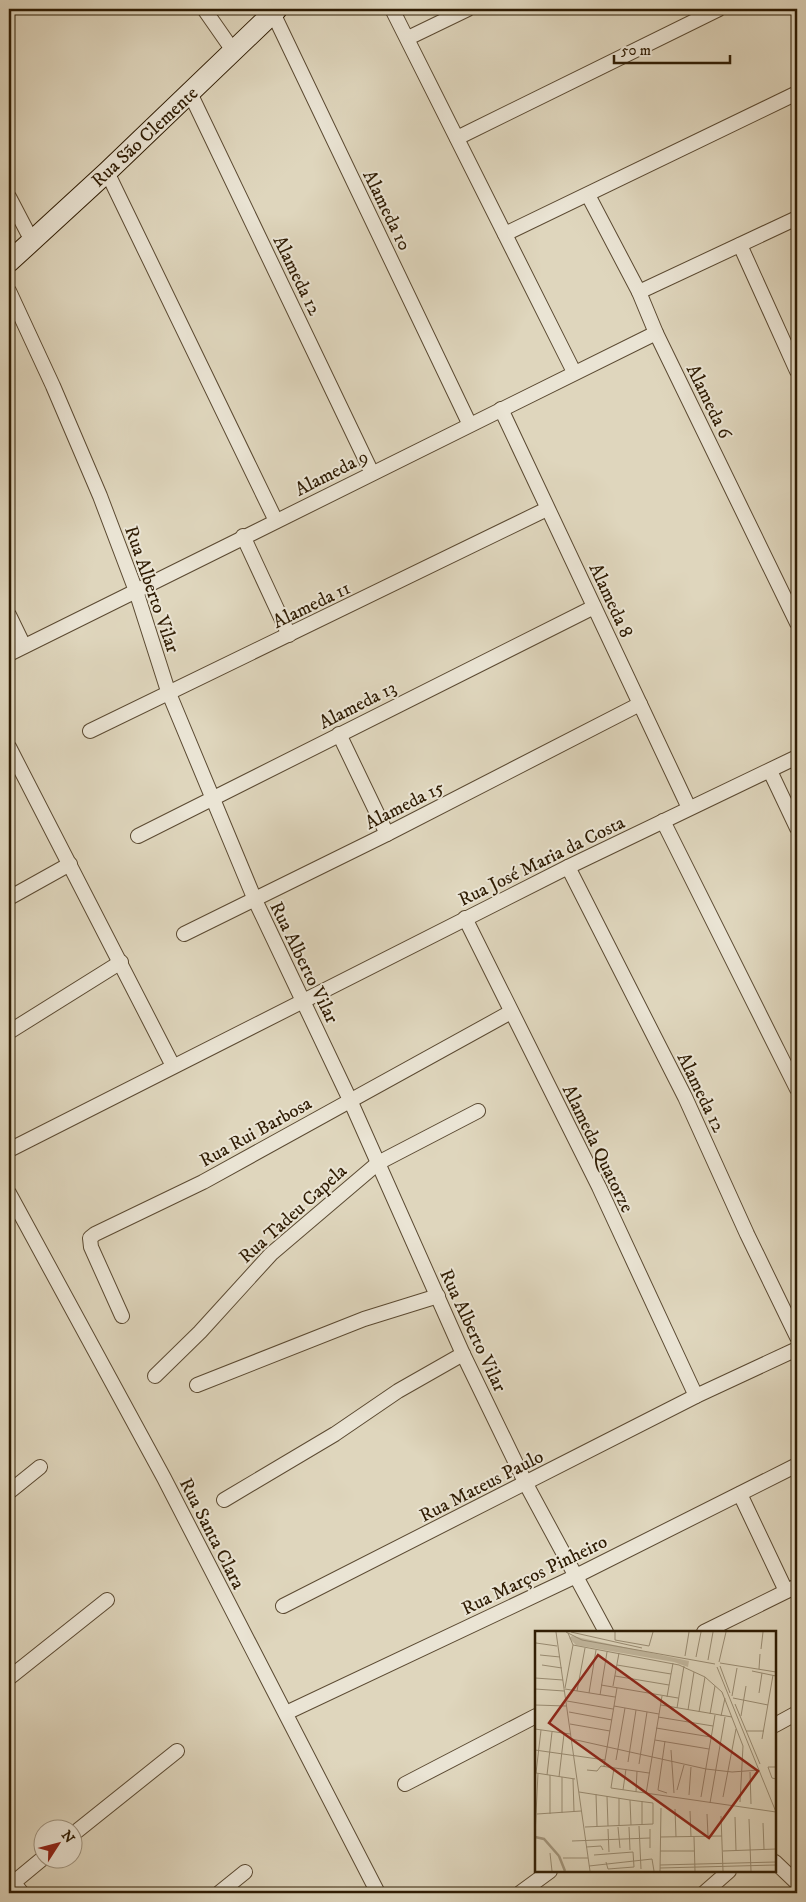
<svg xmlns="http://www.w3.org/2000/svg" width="806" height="1902" font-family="'IM FELL DW Pica',serif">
<rect width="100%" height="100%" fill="#dfd6bd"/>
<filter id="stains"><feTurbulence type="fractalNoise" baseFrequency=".004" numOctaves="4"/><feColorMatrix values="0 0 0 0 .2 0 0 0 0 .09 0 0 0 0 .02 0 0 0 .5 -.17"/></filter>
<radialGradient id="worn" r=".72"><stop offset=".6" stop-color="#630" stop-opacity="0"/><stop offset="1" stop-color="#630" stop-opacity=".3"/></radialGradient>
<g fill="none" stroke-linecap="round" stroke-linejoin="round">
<g stroke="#5b4a32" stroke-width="16">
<g id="minor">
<path d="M204,9l30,43"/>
<path d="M392,9l182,363"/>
<path d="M273,13l196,410"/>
<path d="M408,38l60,-29"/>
<path d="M190,93l182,380"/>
<path d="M457,138l262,-129"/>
<path d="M107,172l169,349"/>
<path d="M588,195l51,97 17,41 141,290"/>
<path d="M9,197l23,44"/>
<path d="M505,234l292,-141"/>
<path d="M740,245l57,126"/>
<path d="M9,291l44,95 47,110 36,95 32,100 87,209 95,200 113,254 63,130 80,148"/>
<path d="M639,292l158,-74"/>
<path d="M501,409l188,399"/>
<path d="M243,536l46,99"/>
<path d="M9,615l15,31"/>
<path d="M9,654l647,-321"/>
<path d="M90,731l457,-222"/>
<path d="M339,734l48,100"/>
<path d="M9,747l164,319"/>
<path d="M770,771l27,57"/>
<path d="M663,821l134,268"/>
<path d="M138,836l456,-229"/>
<path d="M568,867l117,230 62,137 50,103"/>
<path d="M9,898l61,-34"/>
<path d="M465,918l134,269 97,209"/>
<path d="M184,934l203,-100 253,-130"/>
<path d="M9,1032l112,-70"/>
<path d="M9,1150l559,-283 229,-110"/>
<path d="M9,1193l155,285 214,415"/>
<path d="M122,1316l-31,-69 -1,-9 5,-4 108,-52 308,-170"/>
<path d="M155,1376l45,-44 71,-78 107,-91 100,-52"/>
<path d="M197,1385l167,-66 74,-23"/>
<path d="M9,1492l31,-25"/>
<path d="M740,1494l46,97"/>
<path d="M224,1500l111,-66 63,-43 65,-37"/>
<path d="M283,1606l413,-210 101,-47"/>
<path d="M704,1632l93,-46"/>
<path d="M9,1678l98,-78"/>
<path d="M286,1713l288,-136 223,-112"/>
<path d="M775,1725l22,-12"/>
<path d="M405,1784l131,-68"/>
<path d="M72,1835l105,-84"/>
<path d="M775,1862l22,21"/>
<path d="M9,1877l13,16"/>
<path d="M13,1883l29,-24"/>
<path d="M219,1893l26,-21"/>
<path d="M520,1893l30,-22"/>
<path d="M704,1893l25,-22"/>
</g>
</g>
<g stroke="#2f1c03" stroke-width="22">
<path id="secondary" d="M9,262l98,-90 170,-163"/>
</g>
<use href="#minor" stroke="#eae4d4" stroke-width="14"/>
<use href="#secondary" stroke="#eae4d4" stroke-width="20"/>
</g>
<g text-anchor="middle" stroke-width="4" stroke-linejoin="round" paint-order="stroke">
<g font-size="19" fill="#2f1c03" stroke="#eae4d4">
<text transform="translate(144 136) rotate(-43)" y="7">Rua São Clemente</text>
<text transform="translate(388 210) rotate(64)" y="7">Alameda 10</text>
<text transform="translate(298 275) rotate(64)" y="7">Alameda 12</text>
<text transform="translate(710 401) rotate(64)" y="7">Alameda 6</text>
<text transform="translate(331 472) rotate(-27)" y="7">Alameda 9</text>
<text transform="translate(153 589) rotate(71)" y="7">Rua Alberto Vilar</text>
<text transform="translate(612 600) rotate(65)" y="7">Alameda 8</text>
<text transform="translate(311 604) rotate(-26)" y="7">Alameda 11</text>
<text transform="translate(357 704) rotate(-27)" y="7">Alameda 13</text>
<text transform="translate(404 804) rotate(-27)" y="7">Alameda 15</text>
<text transform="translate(541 860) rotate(-26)" y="7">Rua José Maria da Costa</text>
<text transform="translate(305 962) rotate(64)" y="7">Rua Alberto Vilar</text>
<text transform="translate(702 1092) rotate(64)" y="7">Alameda 12</text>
<text transform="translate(255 1131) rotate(-29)" y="7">Rua Rui Barbosa</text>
<text transform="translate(599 1148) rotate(64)" y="7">Alameda Quatorze</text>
<text transform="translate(292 1213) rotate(-42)" y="7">Rua Tadeu Capela</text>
<text transform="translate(474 1330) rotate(65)" y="7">Rua Alberto Vilar</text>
<text transform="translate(481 1485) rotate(-27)" y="7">Rua Mateus Paulo</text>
<text transform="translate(213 1533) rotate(63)" y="7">Rua Santa Clara</text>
<text transform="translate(534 1574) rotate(-26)" y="7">Rua Marços Pinheiro</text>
</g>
</g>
<g transform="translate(535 1631)">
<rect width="241" height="241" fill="#dfd6bd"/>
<path d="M37,5l117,25 -1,6 -14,-5 -98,-17 -7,-7z" fill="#c1b69d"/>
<path fill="none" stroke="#a3977e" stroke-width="2.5" d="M0,206l9,2 15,17M24,225l6,15"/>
<path fill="none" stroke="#998c73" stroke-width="1" d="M21,1l34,239M31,1l16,8 133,24M36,1l71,16M80,1v8l34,6 4,-14M33,2l5,12 106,20 26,12 17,15 21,54 -3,56M1,12l21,3M226,18l2,-17M5,24l20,2M150,25l4,-24M161,26l5,-25M173,29l5,-28M184,31l7,-30M185,32l56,9M7,34l20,3M82,34l54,9M185,35l10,27M182,36l59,145M224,38l1,-15M217,40l24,5M80,45l54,9M0,47l28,2M66,54l77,13M78,55l6,-33M30,57l8,-43M0,58l29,2M30,58l50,8M42,60l8,-43M54,62l7,-43M224,62l3,-20M65,64l7,-43M197,65l5,-28M132,66l6,-34M198,67l35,7M32,70l46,8M200,73l25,60M0,74l31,1M126,74l71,12M79,75l45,8M142,77l7,-42M153,79l6,-38M34,81l43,8M164,81l6,-35M175,83l5,-28M186,85l4,-18M206,85l5,-30M123,86l55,9M35,93l40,7M121,97l55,9M0,98l35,5M211,100h18M37,108l134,30 26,3 27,-2M227,108l11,-64M120,109l54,9M130,110l-7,49 9,3M0,119l70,10M136,119l3,43M81,129l9,-52M93,131l8,-52M104,133l8,-52M69,135l13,-78M241,136h-8l4,11 4,1M79,137l-3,20 165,24M52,139l10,1 4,-5 48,7M215,141l1,32M1,142l5,-43M1,142l39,6M12,144l5,-43M15,144v39M24,146l5,-43M27,146v36M38,148l1,33M88,159l3,-21M142,159l7,-25M44,161l51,8 1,25M101,161l1,-21M61,163l1,32M111,163l16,-98M154,164l2,-28M72,165l1,30M166,166l14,-82M188,166l13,-68M84,167v28M175,172l15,-86M140,178l1,28M155,180l1,26M2,183l44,-3M172,183l1,22M186,185l2,55M200,186l1,33M214,188l2,52M228,192l1,26M107,194v-24M104,195l2,43M50,196l68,-3v-21l-23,-3M83,196l2,21M94,196l1,23M73,198l1,23M115,198v19M0,204l3,-62M125,206l62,-1M159,206l1,34M37,210l78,-3M51,216l15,-1 2,4M125,220h34M188,220l53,-2M15,222l2,18M59,224l39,-3 1,15 -26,2 -2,-7M28,227h25M125,234l116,-3M54,235l63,-7 2,12M125,237l116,-3M125,240l1,-63"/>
<path fill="#8f2418" fill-opacity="0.15" stroke="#8f2418" stroke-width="2.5" d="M63,24l160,116 -49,67 -160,-115z"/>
<rect width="241" height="241" fill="none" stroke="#2f1c03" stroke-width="2.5"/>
</g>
<rect width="806" height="1902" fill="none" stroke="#dfd6bd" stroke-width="30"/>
<rect x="10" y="10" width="786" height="1882" fill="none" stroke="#2f1c03" stroke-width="2.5"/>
<rect x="15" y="15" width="776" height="1872" fill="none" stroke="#2f1c03"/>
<g transform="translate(58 1844) rotate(54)"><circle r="24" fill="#eae4d4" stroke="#9f9480"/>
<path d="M0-4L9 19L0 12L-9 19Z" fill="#8f2418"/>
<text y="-8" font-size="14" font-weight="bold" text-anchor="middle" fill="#2f1c03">N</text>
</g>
<path d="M614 55v8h116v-8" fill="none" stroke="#2f1c03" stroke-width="2.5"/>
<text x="621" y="55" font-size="15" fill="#2f1c03" stroke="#eae4d4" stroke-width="4" paint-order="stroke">50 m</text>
<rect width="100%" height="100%" filter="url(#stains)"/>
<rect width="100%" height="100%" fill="url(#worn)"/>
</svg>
